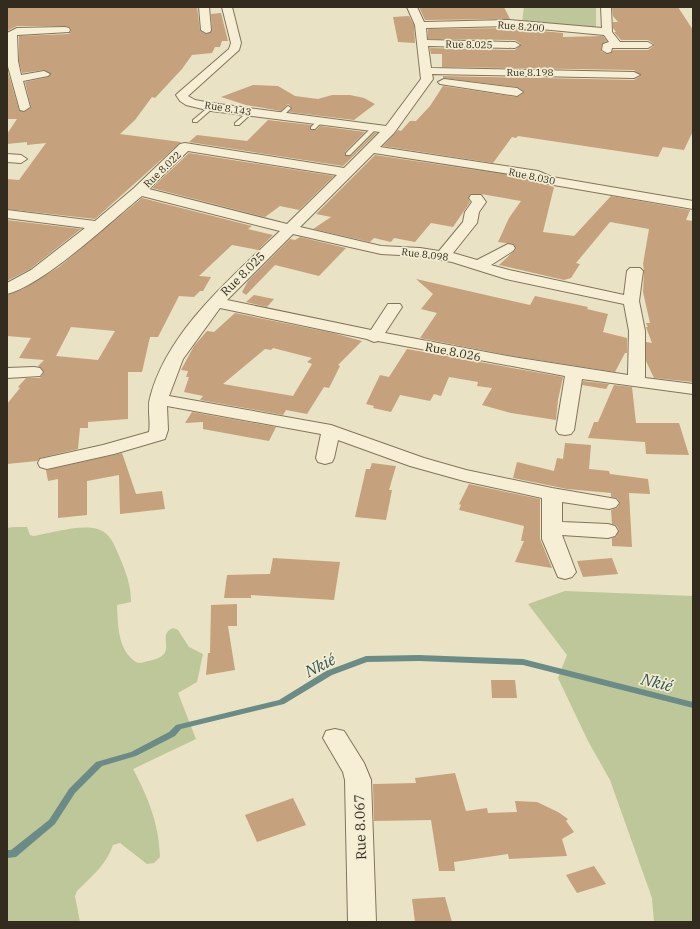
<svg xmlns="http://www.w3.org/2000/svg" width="700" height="929" font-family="'IBM Plex Serif',serif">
<rect width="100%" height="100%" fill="#eae2c4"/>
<g fill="#bdc799">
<path d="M524,7h72v22l-74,-7z"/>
<path d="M14,527h13l3,8 4,1c17,-3 55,-15 70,-4 8,5 12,17 16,26 6,15 11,27 11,44l-14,3c1,18 0,45 19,57 3,2 8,0 12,-1 34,-6 6,-25 25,-33l5,2 11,17 14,7 -6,28 -19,11 18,46 -63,30c15,28 26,55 27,88l-6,6 -7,1 -27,-21 -7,2c-6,19 -22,32 -36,46l-2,5 5,26h-73v-394z"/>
<path d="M565,591l128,5v326h-39l-2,-24 -42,-118 -22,-39 -30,-63 9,-23 -39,-51z"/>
</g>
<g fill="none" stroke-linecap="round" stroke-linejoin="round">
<path fill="#6d8b86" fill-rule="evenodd" d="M419,655l104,4 170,43v6l-170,-43 -104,-4 -52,1 -35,13 -48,29 -103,25 -6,7 -39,20 -34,10 -27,27 -20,31 -39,33 -9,1v-8h4l38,-30 20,-31 27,-27 35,-10 38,-20 7,-7 103,-25 47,-29 40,-15z"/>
</g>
<g fill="#c5a17d" fill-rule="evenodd">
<path d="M7,7h190l3,23 6,4 6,-3 -1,-17 10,-1 7,28h-6l-2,6h-5l-3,6 -20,2 -10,14 -27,29 -3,-1 -17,23 -15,14 61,8 -86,77 -88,-10v-30l12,1 27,-37 -19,2v-3l-20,2v-10l10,-15h-10v-50l12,41 5,2 7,-5 -6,-25 23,-5 3,-3 -7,-4 -22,3 -3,-12v-25l50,-2 2,-3 -1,-4 -5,-1h-48l-10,5z"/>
<path d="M419,7h85l6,12 -85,1z"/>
<path d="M612,7h66l15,23v101l-9,19 -21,-3 -5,10 -140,-21 -2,2 -4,-1 -19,26 -110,-17 15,-16 3,1 9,-10h6l14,-15 13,-20 74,11 7,-5 -7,-5 -74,-9v-2l191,4 7,-4 -7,-6 -192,-3v-13h-11l-1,-6 85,2 6,-6 -6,-4 -87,-1v-10l81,-1 54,5v4l40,-1 4,5 -5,3 -1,7 6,3 4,-1 2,-3h35l6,-4v-2l-6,-4h-27l-7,-8h2l-3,-4v-6h5l-5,-6z"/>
<path d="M409,16l5,9 1,18 -17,-1 -5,-25z"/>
<path d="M253,85l25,1 17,10 23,3 14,-4h18l14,3 11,6 -21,16 -65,-8 3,-4 -4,-4 -7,7 -35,-6 -25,-8z"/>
<path d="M268,120l43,5 -1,4 1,1h5l4,-4 45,6 -20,20 1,4h5l23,-23h3l-34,33 -154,-24 8,-7 50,6z"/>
<path d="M189,153l145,23 -35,34 -19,-4 -15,11 -113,-29z"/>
<path d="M375,155l160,24 1,1 -1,2 19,5 -11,45 31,4 37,-40 79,14 -4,10 7,1v161l-39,-4 -8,-17v-19l6,1 -6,-16h2l-2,-4h4l-7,-31 1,-21 -1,-7 6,-35 -39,-7 -34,41 4,1 -9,14 -7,2 -65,-15 17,-16 -3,-5 -15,-2 11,-24 12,-17 -40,-7h-10l-3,4 2,4 -17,25 -22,-4 -16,19 -21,-4 -3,4 -17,-4 -4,4 -57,-13 18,-12 -15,-3z"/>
<path d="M142,198l110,28 -4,3 25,6 -15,15 -26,-5 -33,31 12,1 -8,14h-3l-6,6 -15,-1 -21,41h-8l-8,35h-14v47l-40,3v6h-8l-2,21 -38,9 -3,3 -30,3v-60l13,-16 -2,-1 8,-9h14l4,-6 -6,-6 6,-6 -25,-2 12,-20 -24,-2v-41l16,-6 36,-22zM71,327l44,4 -17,29 -42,-4z"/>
<path d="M7,220l74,9 -51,40 -23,12z"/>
<path d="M300,237l46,11 -27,28 -44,-11 -29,30 -4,-3 6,-11 42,-42 5,1z"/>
<path d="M416,279l114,26 5,-9 53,11 -1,2 21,5 -5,18 24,6v15h-2l-10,19 -102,-16 -93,-18 17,-25 -16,-4 12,-15z"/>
<path d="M254,295l20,4 -7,8 -21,-5z"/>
<path d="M235,313l98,20 29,8 -24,24 2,1 -11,22 -5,-1 -17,27 -21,-4 -3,5 -83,-15 3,-4 -19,-4 5,-15h-3l2,-6 -7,-1 13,-24 13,-15 7,1zM273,348l39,10 -5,4 5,2 -19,32 -70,-12 42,-35 6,1z"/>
<path d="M407,349l156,28 -5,23 -2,20 -45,-7 -29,-8 10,-17 -15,-2 1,-4 -29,-5 -8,19 -7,-2 -4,7 -30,-6 -9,17 -18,-4 1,-2 -8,-2 14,-29 9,2z"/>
<path d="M583,381l26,3 -3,5 -24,-4z"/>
<path d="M614,385l18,2 4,36h43l10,32 -43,-1 -1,-12 -57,-4 6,-16h4z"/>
<path d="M192,412l84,15 -7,14 -66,-12v-7l-18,1z"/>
<path d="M565,443l26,2 -2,24 20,2 1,3 38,5 2,15 -21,-1 3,54 -20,-1v-8l4,-1 3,-7 -3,-5 -4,-1 -1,-14 6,-2 3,-5 -3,-5 -6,-1v-4l-44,-4 -54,-11 4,-16 37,9 3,-13 6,1z"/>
<path d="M122,453l14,41 26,-3 3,18 -45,5 -1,-39 -32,6v34l-29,3v-39l-10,2 -2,-11z"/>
<path d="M372,463l24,3 -7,24h3l-6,30 -31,-3 11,-48h4z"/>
<path d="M469,484l71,15v40l12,29 -37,-6 9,-21h-3l3,-15 -65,-16 2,-5 -2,-1z"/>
<path d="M273,558l67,4 -6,38 -83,-5v3h-27l3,-23 43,-1z"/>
<path d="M612,558l6,16 -35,3 -6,-16z"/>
<path d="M237,604v22h-9l7,44 -29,5 2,-22h2l1,-48z"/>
<path d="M491,680h24l2,18h-25z"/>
<path d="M455,773l11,38 21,-3 1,5 29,-1 -2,-11 22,1 21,10 10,7 -2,2 8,11 -12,7 5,17 -58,3 -1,-5 -54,8 1,9h-16l-8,-51 -57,1 -1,-37 43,-1 -1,-5z"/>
<path d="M293,798l13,27 -49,17 -12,-27z"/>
<path d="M594,866l12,18 -29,9 -11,-18z"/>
<path d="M445,897l7,25h-37l-3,-23z"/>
</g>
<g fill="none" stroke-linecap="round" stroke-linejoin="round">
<g stroke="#83745c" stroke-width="2">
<g id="lane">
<path d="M211,105l2,1v2l-16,14h-4v-2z"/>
<path d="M288,106l3,2 -9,9h-4v-2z"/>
<path d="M250,110l3,2 -1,1 -13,12h-4v-2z"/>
<path d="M318,120l5,1 -8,8h-4v-2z"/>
<path d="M369,127h4l2,3 -25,25h-4v-2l23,-23z"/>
</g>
</g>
<g stroke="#83745c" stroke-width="2">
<g id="street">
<path d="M199,7h10l2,23 -1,2 -4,1 -5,-3z"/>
<path d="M222,7h10l9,36 -2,7 -51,46 7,4 16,3 175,23 35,-47 -6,-54 -8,-18h10l7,15 85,-2 93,8 -1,-21h10l1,25 8,10h28l5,3 -5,3h-36l-1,4 -4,1 -5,-3 1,-6 6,-2 -5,-7 -95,-9 -83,2 1,12 88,2 5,3 -5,3 -87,-2 3,22 203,4 6,3 -6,3 -202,-4 1,5 -39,54 -14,14 158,24 14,6 141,24v8l-145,-25 -13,-6 -161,-25 -74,74 81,19 39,2 19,3 24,-29 2,-10 7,-10 -3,-4 2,-3h10l5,7 -7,10 -2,11 -24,30 24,7 31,-16 5,1 2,3 -2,3 -22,14 18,5 115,25 3,-24 3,-3h10l3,3 -4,30 6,30v47l48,6v10l-111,-15 -8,51 -3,4 -6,1 -6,-1 -3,-4 9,-54 -187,-35 -4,1 -7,-3 -147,-31 -37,51 -14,37 162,29 93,33 42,12 86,18 64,11 3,4 -3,4 -7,2 -47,-7v20l46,2 7,2 3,5 -3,5 -7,2 -46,-3 14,37 -4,5 -7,2 -7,-2 -16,-38v-41l-78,-17 -54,-15 -72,-26 -4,18 -2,4 -7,2 -7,-2 -2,-4 5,-24 -154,-28 1,24 -3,9 -51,15 -67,15 -7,-2 -2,-4 2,-4 63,-14 46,-13c2,-11 -2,-24 1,-34 17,-67 82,-121 130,-167l-138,-35c-32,26 -97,88 -135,98v-11l24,-13 54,-42 -78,-10v-8l88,11 39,-33 46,-44 5,-1 159,25 36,-36 -169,-21 -25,-6 -6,-4 -4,-6 2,-2 51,-44 2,-6zM188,151l149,24 -50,49 -138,-35zM293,234l88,20 39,2 32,6 54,17 118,25 5,27 -1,44 -115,-18 -128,-24 17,-26 -2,-3h-12l-17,26 -144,-30z"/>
<path d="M65,27l4,1 1,2 -1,2 -52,3 1,26 3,14 23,-4 6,3 -2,2 -25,5 7,26 -6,4 -4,-1 -13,-47v-30l10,-5z"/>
<path d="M444,79l73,9 6,4 -6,4 -77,-12 -2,-2z"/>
<path d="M7,154l14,1 6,4 -6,4 -14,-1z"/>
<path d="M34,367l6,1 3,4 -3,4 -33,2v-10z"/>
<path d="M335,729l9,2 20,32 7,17 5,142h-28l-3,-142 -2,-8 -20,-34 3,-7z"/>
</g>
</g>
<use href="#lane" fill="#f6efd6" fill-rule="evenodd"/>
<use href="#street" fill="#f6efd6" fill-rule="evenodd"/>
</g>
<g text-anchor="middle" stroke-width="3.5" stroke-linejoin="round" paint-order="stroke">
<g font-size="10" fill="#342b1f" stroke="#f2ecd2">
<text transform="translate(521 26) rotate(4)" y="4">Rue 8.200</text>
<text transform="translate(469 44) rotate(1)" y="4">Rue 8.025</text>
<text x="530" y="76">Rue 8.198</text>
<text transform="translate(228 108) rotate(9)" y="4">Rue 8.143</text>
<text transform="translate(162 169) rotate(-44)" y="4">Rue 8.022</text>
<text transform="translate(532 176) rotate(12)" y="4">Rue 8.030</text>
<text transform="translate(425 254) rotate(7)" y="4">Rue 8.098</text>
</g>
<g font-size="12" fill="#342b1f" stroke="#f2ecd2">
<text transform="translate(243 274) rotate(-45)" y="4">Rue 8.025</text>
<text transform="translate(453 352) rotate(11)" y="4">Rue 8.026</text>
</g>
<g font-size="14" fill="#342b1f" stroke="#f2ecd2">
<text transform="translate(360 827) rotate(-92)" y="5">Rue 8.067</text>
</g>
<g font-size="16" font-style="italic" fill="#2f5253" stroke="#f2ecd2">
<text transform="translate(320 665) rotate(-27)" y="6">Nkié</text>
<text transform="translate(657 682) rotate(14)" y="6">Nkié</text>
</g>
</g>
<rect width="700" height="929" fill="none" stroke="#342b1f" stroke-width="16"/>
</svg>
